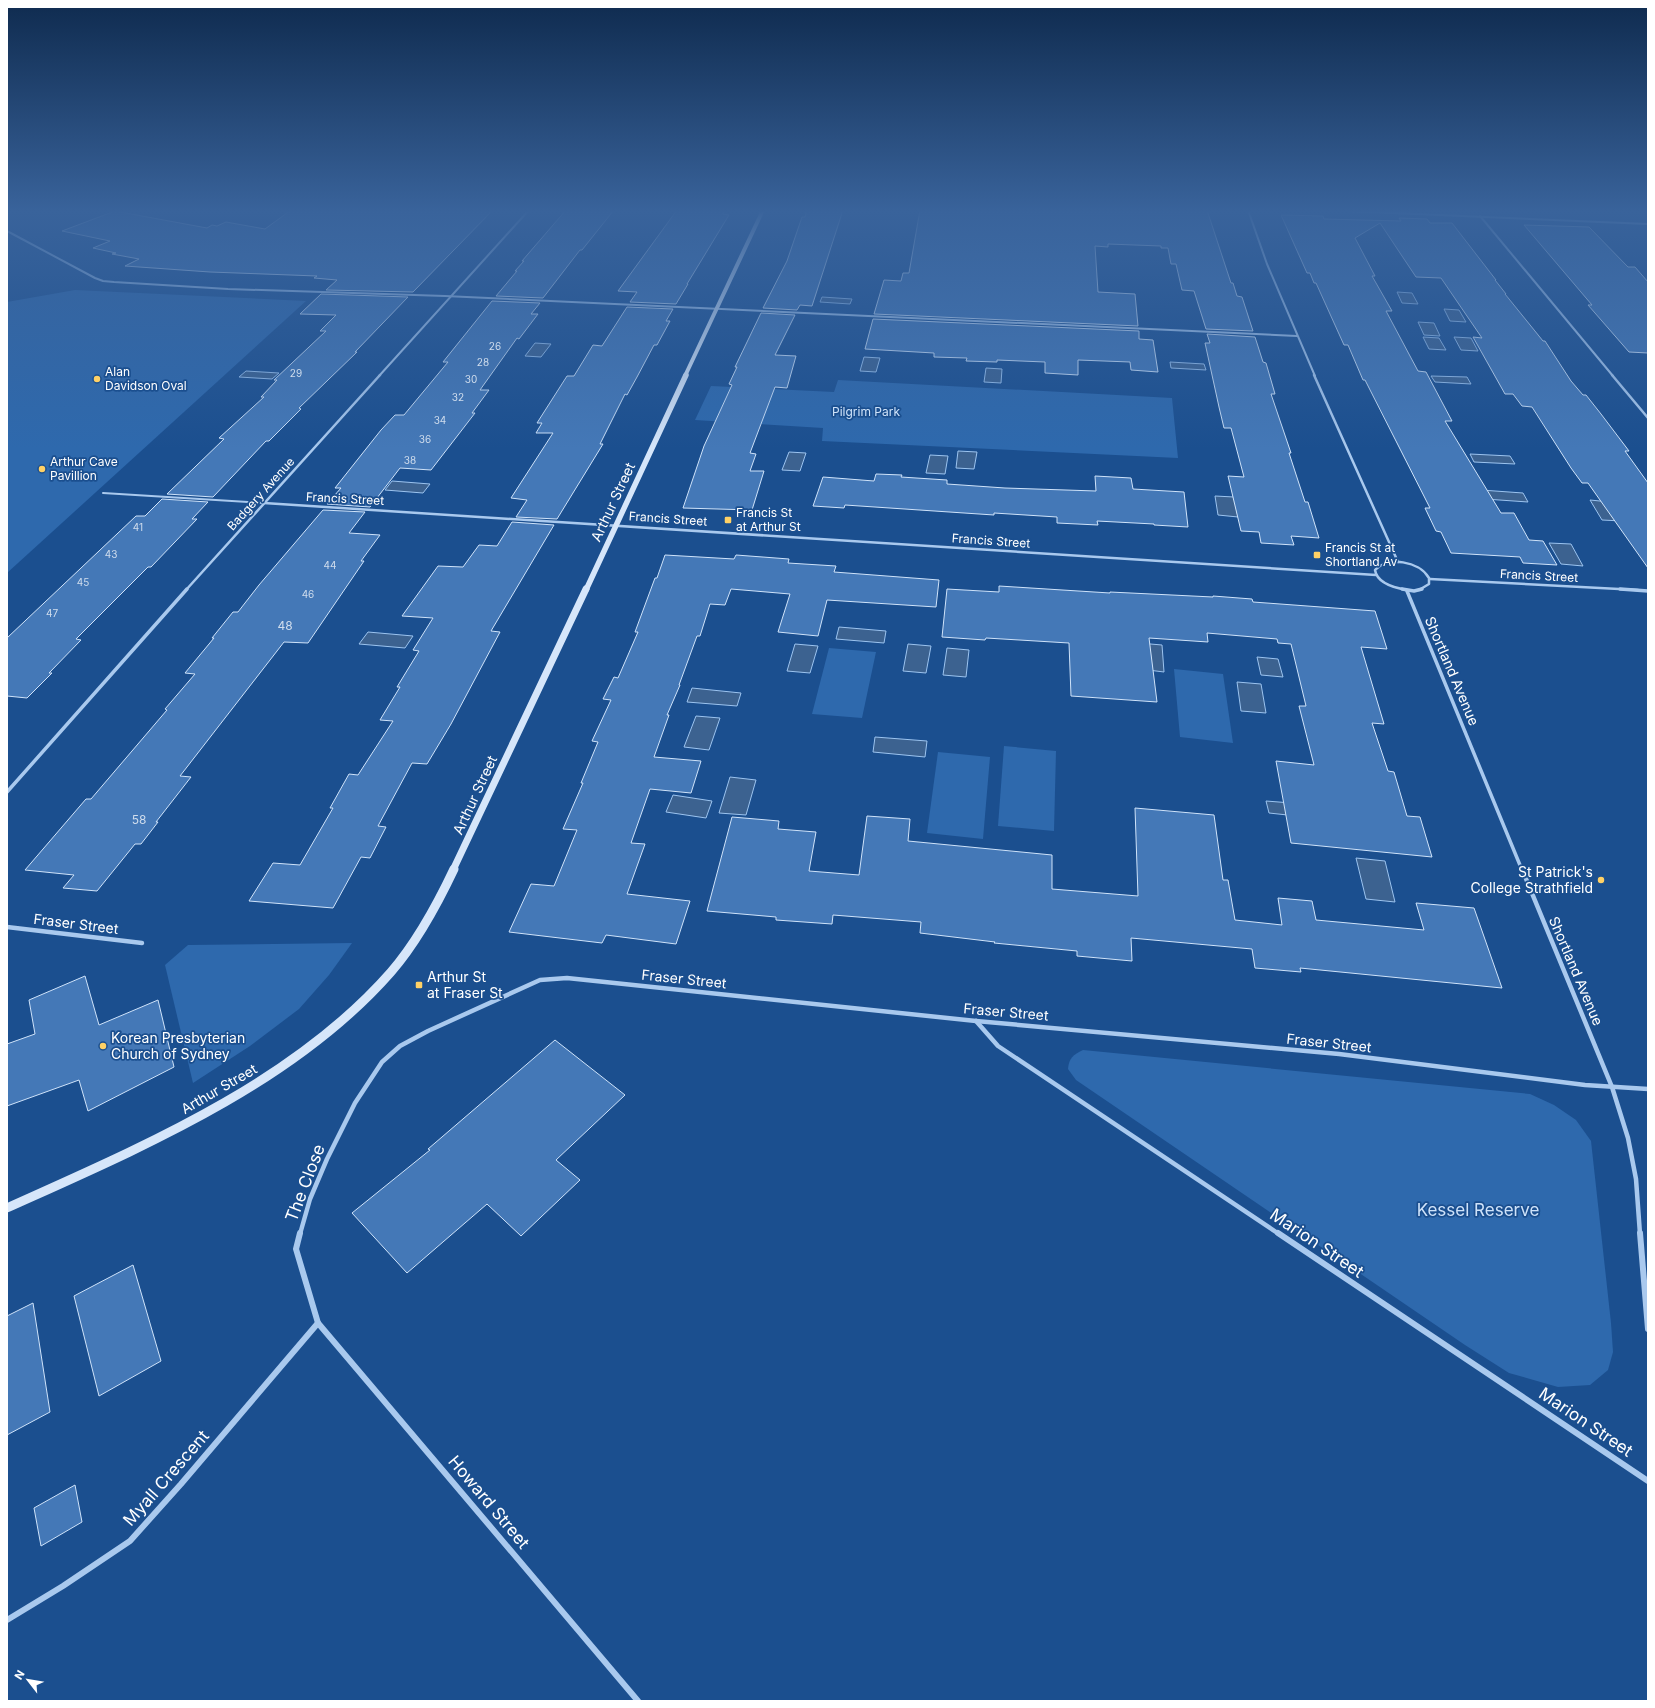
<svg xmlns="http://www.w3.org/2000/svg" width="1655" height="1708" font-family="Inter,sans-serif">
<rect width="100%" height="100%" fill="#1b4f8f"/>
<g fill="#2e69ad">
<path d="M75,290l231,11 -299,272v-271z"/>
<path d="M838,380l334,18 6,60 -356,-17 1,-13 -128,-8 16,-34 123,6z"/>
<path d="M829,648l47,4 -14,66 -50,-4z"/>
<path d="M1174,669l49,5 10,69 -53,-6z"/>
<path d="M1004,746l52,5 -2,80 -56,-5z"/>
<path d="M938,752l52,5 -7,82 -56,-6z"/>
<path d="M352,943l-23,32 -30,34 -49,37 -57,37 -28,-118 23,-20z"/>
<path d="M1083,1050l447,44 24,11 22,15 15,21 20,182 2,29 -5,18 -18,15 -32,2 -49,-14 -44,-28 -389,-265 -8,-11c1,-11 5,-14 15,-19z"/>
</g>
<g fill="#3c6290" stroke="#9cc4f0">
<path d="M1397,292l15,1 6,11 -16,-1z"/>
<path d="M822,297l30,2 -2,5 -30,-2z"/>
<path d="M1444,309l15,1 7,12 -16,-1z"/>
<path d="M1418,322l16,1 6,13 -16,-1z"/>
<path d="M1423,337l16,1 7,12 -17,-1z"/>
<path d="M1454,337l17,1 7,13 -17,-1z"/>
<path d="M535,343l16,1 -10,13 -16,-1z"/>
<path d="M864,357l16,1 -4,14 -16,-1z"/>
<path d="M1170,362l34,2 2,6 -35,-2z"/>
<path d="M986,368l16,1 -1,14 -17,-1z"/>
<path d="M246,371l33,2 -7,6 -33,-2z"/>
<path d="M1431,376l36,1 4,7 -36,-2z"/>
<path d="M958,451l19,1 -3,17 -18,-1z"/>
<path d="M789,452l17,1 -6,18 -18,-1z"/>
<path d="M1470,454l40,2 5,8 -41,-2z"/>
<path d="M930,455l18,1 -3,18 -19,-1z"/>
<path d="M392,481l38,3 -7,9 -38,-3z"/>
<path d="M1481,490l42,3 5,9 -43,-3z"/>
<path d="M1215,496l19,1 4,20 -20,-2z"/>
<path d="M1590,500l20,2 12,19 -20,-1z"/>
<path d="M1549,543l22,1 12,22 -22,-2z"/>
<path d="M839,627l47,4 -2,12 -48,-4z"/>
<path d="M368,632l45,4 -8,12 -46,-4z"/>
<path d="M1139,643l23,2 2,27 -24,-3z"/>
<path d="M795,644l23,2 -8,27 -23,-2z"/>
<path d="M908,644l23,2 -5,27 -23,-2z"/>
<path d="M947,648l22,2 -3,27 -23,-2z"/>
<path d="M1257,657l21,2 5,18 -22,-2z"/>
<path d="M1237,682l24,2 5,29 -25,-2z"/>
<path d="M692,688l49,5 -4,13 -50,-4z"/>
<path d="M696,716l24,2 -11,32 -25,-3z"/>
<path d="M875,737l52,4 -2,16 -52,-5z"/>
<path d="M730,777l26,3 -10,35 -27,-2z"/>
<path d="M673,795l39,6 -6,17 -40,-6z"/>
<path d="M1266,801l38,3 2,13 -37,-4z"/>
<path d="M1356,858l29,3 10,41 -29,-3z"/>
</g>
<g fill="#4478b7" stroke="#cfe3fa">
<path d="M291,210h202l-80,82 -87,-2 11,-10 -23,-2 3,-2 -107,-4 -85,-6 14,-7 -27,-5 4,-1 -23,-5 17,-7 -48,-10 53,-20 92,17 5,-3 5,1 9,-4 39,7z"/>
<path d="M566,210h48l-32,40h-2l-37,48 -47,-2 21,-25h-2l9,-10h-2z"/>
<path d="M677,210h48l-2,4 6,1 -42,69h1l-12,20 -46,-2 7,-10 -19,-1z"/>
<path d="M807,210h36l-31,96 -12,-1 -3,5 -34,-2 24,-47 15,-44h3z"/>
<path d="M920,210h287l24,73h2l4,13 5,1 11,34 -47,-2 -12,-38 -12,-1 -6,-26h-5l-3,-16h-7v-2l-53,-2v3l-13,-1 3,46 37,2 3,32 -264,-12 10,-34 17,1 2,-8h6z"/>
<path d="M1281,215l42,1 1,3 77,2 -2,-3 28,1 3,4h22l44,57h-1l11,14h-1l38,47h2l26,40 12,14h3l15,19 28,37h-4l23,32v85l-60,-85h-6l-11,-15 -39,-61 -10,-1 -9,-12h-8l-32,-57 9,1 -41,-60 -25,-1 -36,-54 -25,15 20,38h-3l20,35h-6l32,60 8,1 26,49h-7l56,92h13l15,27 14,1 14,24 -34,-2 -3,-6 -69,-4 -10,-21 -5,-1 -11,-23h5l-65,-128h-2l-15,-35h-4l-28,-62h-2l-4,-10h-3z"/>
<path d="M1524,225l65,2 39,40h7l13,15v71l-19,-1 -41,-47h4z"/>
<path d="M321,294l87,3 -53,55h2l-58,56 2,1 -32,32h-3l-53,56 -46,-3 57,-55 -5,-1 45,-41h-3l16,-17h-3l52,-49h-6l16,-16 -36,-1z"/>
<path d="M492,301l48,2 -9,11h7l-19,25 -2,-1 -37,52h9l-17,23h3l-44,57 -31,-2 -30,39 -43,-3 14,-16h-6l46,-58 14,-15h9l44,-53h-5z"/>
<path d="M627,307l46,2 -7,12h4l-13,24h-3l-17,32 -10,18 -2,-1 -25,50h3l-46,75 -41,-2 11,-17 -16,-2 42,-65h-17l6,-10h-5l30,-47h7l19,-31 9,1z"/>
<path d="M761,313l34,2 -20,40 21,1 -9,32 -12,-1 -25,66 6,1 -6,17h14l-12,39 -69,-2 21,-62 28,-61 -3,-1 8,-17h-2z"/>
<path d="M873,319l266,12v8l14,1 5,32 -27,-2 -1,-8 -52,-2v15l-33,-2v-11l-48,-2v2l-31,-1 1,-3 -33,-1v-4l-69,-4z"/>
<path d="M1207,334l48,3 8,25 3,1 9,31h-4l20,59h-2l16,49h3l11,36 -28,-2 3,9 -33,-2 -2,-11 -18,-1 -13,-55 16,1 -13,-49h-7l-5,-21 -14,-64h5z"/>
<path d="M876,474l26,1 -1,2 46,3v4l58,4 91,3 -1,-15 36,2 2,11 51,3 4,35 -34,-2v-1l-57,-3 1,4 -41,-2v-6l-63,-4v2l-149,-10 -1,3 -31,-2 10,-29 51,4z"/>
<path d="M162,499l46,3 -16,17h5l-46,48h-3l-72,72 5,1 -32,33h3l-25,25 -20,-2v-58l129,-122h9z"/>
<path d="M323,510l42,2 -16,21 31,2 -19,26h3l-56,82 -24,-1 -104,134 11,1 -35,45h2l-17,22h-6l-38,47 -34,-3 11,-13 -49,-5 61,-71h5l76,-89 -2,-1 30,-35 -10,-1 29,-35h-2l21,-26h5l21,-27z"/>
<path d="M512,522l42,3 -63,106 9,1 -49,92 -24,40 -15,-1 -34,63 8,1 -16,31 -9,-1 -28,51 -84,-7 24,-38 27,2 33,-57h-3l19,-34 9,1 35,-54 -13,-1 20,-33h-3l22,-36 -6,-1 20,-32 -31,-2 36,-50 25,1 16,-22 18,1z"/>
<path d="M665,555l69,4 2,-4 53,4 -1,4 48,3 -2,6 105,8 -3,27 -109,-7 -9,36 -40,-4 12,-38 -59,-5 -6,16 -15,-1 -10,32h-3l-18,49h1l-13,30h2l-15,42 47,4 -10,32 -41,-4 -19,54 14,1 -18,50 63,7 -14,43 -70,-9 -4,8 -93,-11 22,-48 23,2 23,-56 -14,-1 20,-46h-2l17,-41 -6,-1 19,-41 -8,-1 11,-22 4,1 20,-46h-3l20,-54h2z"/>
<path d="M999,586l111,7v-1l103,5v-1l39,3 1,3 122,9 12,38 -26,-2 23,77 -12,-1 16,48 6,1 13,44 13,1 12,40 -141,-14 -15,-82 38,4 -15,-59h7l-15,-62 -13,-1 -1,-4 -70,-6 1,9 -59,-4 8,64 -86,-6 -2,-53 -83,-5 -1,2 -43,-3 5,-48 52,3z"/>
<path d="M1135,808l79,7 9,65h5l7,40 47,5 -4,-27 34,3 4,19 108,10 -8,-27 58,5 28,80 -202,-20 1,4 -46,-4 -3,-19 -121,-11 1,23 -55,-5v-5l-83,-8 1,-1 -75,-9 1,-11 -88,-7 -1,9 -56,-4v-3l-69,-6 25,-94 47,4 -1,8 38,3 -7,39 50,4 8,-59 43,3 -2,22 144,14v34l86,7z"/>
<path d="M85,976l14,49 59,-25 16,67 -86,44 -9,-31 -72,26v-62l28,-10 -6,-34z"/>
<path d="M555,1040l70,55 -69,65 24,20 -59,56 -34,-32 -80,69 -55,-60 78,-63 -2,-1z"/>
<path d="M133,1265l28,96 -62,35 -25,-100z"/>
<path d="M33,1303l17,109 -43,23v-119z"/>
<path d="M75,1485l7,37 -41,24 -7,-38z"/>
</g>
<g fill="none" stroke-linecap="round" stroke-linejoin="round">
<path stroke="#a9c9ee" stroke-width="2" d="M103,493l161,10"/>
<g stroke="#a9c9ee" stroke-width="2">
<path d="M1248,210l19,54 48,112"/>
<path d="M1324,210l324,14"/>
<path d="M1480,216l133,160"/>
<path d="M7,231l88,47 8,3 11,1 114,7 217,7 852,40"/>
<path d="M379,376l150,-166"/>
</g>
<g stroke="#a9c9ee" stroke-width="2.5">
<path d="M1314,375l84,187"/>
<path d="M1612,375l36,43"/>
<path d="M264,503l1112,72"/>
<path d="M1430,579l208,11"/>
<path d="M186,590l194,-215"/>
<path d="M1407,590c-12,-2 -30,-7 -32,-20 13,-14 44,-9 54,8v6l-10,6"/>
</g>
<g stroke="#a9c9ee" stroke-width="3.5">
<path d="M1402,589l12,2 8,-2"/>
<path d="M1620,589l28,2"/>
<path d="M1407,591l115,279"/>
<path d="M7,792l180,-203"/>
</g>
<g stroke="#a9c9ee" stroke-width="4.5">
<path d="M1522,869l90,218 16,51 8,41 4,55"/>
<path d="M7,927l135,16"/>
<path d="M976,1021l22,25 281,188"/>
<path d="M300,1234l10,-35 17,-40 28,-56 27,-41 18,-16 28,-15 112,-51 27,-2 409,43 363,33 246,31 63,4"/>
</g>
<g stroke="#a9c9ee" stroke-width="6">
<path d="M300,1233l-4,16 22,74 320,378"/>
<path d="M1278,1233l370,248"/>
<path d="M1640,1233l8,96"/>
<path d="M7,1620l56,-34 67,-45 51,-57 137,-161"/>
</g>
<path stroke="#d6e6fa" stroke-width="4" d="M685,376l78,-166"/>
<path stroke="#d6e6fa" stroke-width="5.5" d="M586,590l100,-215"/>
<path stroke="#d6e6fa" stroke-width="7" d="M453,870l133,-281"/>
<path stroke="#d6e6fa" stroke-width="9" d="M7,1208c133,-60 286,-124 384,-236 26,-30 46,-67 63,-103"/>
</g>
<linearGradient id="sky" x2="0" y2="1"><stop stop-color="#0f2b4f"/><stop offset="0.47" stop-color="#39639b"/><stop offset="1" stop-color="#39639b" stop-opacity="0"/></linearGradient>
<rect width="1655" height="449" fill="url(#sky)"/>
<g fill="#ffd166" stroke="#1b4f8f" stroke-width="1.5">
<circle cx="97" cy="379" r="4"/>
<circle cx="42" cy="469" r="4"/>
<rect x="724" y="516" width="8" height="8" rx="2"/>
<rect x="1313" y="551" width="8" height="8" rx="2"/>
<circle cx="1601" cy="880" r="4"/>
<rect x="415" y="981" width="8" height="8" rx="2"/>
<circle cx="103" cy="1046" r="4"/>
</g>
<g text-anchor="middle" stroke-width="3.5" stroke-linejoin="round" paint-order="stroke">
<g font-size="10" fill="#d0dded">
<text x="495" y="350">26</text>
<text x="483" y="366">28</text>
<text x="296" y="377">29</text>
<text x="471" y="383">30</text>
<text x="458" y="401">32</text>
<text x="440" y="424">34</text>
<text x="425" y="443">36</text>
<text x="410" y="464">38</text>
<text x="138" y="531">41</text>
<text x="111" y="558">43</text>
<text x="330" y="569">44</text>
<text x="83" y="586">45</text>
<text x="308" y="598">46</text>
<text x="52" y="617">47</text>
</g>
<g font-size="12" fill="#fff" stroke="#1b4f8f" text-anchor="start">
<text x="105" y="376">Alan<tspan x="105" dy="14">Davidson Oval</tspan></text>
<text x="50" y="466">Arthur Cave<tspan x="50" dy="14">Pavillion</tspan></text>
<text x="736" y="517">Francis St<tspan x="736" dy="14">at Arthur St</tspan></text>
<text x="1325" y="552">Francis St at<tspan x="1325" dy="14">Shortland Av</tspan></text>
</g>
<g font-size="12" fill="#cfe3fa" stroke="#1b4f8f">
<text x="866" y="416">Pilgrim Park</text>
</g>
<g font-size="12" fill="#fff" stroke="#1b4f8f">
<text transform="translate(261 494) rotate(-48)" y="4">Badgery Avenue</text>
<text transform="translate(345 499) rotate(3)" y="4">Francis Street</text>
<text transform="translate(668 519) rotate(4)" y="4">Francis Street</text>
<text transform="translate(991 541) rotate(4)" y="4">Francis Street</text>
<text transform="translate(1539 576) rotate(3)" y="4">Francis Street</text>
</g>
<g font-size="12" fill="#d0dded">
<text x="285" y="630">48</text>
<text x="139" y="824">58</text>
</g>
<g font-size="14" fill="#fff" stroke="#1b4f8f">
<text transform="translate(613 502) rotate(-65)" y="5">Arthur Street</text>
<text transform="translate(1452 671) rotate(67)" y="5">Shortland Avenue</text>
<text transform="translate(475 795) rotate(-65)" y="5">Arthur Street</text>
<text transform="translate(76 924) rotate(7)" y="5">Fraser Street</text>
<text transform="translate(1576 971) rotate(67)" y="5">Shortland Avenue</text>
<text transform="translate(684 979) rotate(6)" y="5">Fraser Street</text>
<text transform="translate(1006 1012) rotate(5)" y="5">Fraser Street</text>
<text transform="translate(1329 1043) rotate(6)" y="5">Fraser Street</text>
<text transform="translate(219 1089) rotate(-30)" y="5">Arthur Street</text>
</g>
<g font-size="14" fill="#fff" stroke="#1b4f8f" text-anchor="start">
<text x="1593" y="877" text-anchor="end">St Patrick's<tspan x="1593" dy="16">College Strathfield</tspan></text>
<text x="427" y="982">Arthur St<tspan x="427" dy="16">at Fraser St</tspan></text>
<text x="111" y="1043">Korean Presbyterian<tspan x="111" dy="16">Church of Sydney</tspan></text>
</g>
<g font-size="17" fill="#fff" stroke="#1b4f8f">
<text transform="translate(305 1183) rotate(-69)" y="6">The Close</text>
<text transform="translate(1317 1243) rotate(34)" y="6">Marion Street</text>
<text transform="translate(1586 1422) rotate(34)" y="6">Marion Street</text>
<text transform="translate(166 1478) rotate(-49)" y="6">Myall Crescent</text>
<text transform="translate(489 1502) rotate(50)" y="6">Howard Street</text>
</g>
<g font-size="17" fill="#cfe3fa" stroke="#1b4f8f">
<text x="1478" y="1216">Kessel Reserve</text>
</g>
</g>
<rect width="1655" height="1708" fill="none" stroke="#ffffff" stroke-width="16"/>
<g transform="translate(28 1680) rotate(301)" stroke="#1b4f8f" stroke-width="3" paint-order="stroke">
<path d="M0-3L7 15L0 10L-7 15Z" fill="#ffffff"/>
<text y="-6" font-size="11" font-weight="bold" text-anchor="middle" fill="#ffffff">N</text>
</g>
</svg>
